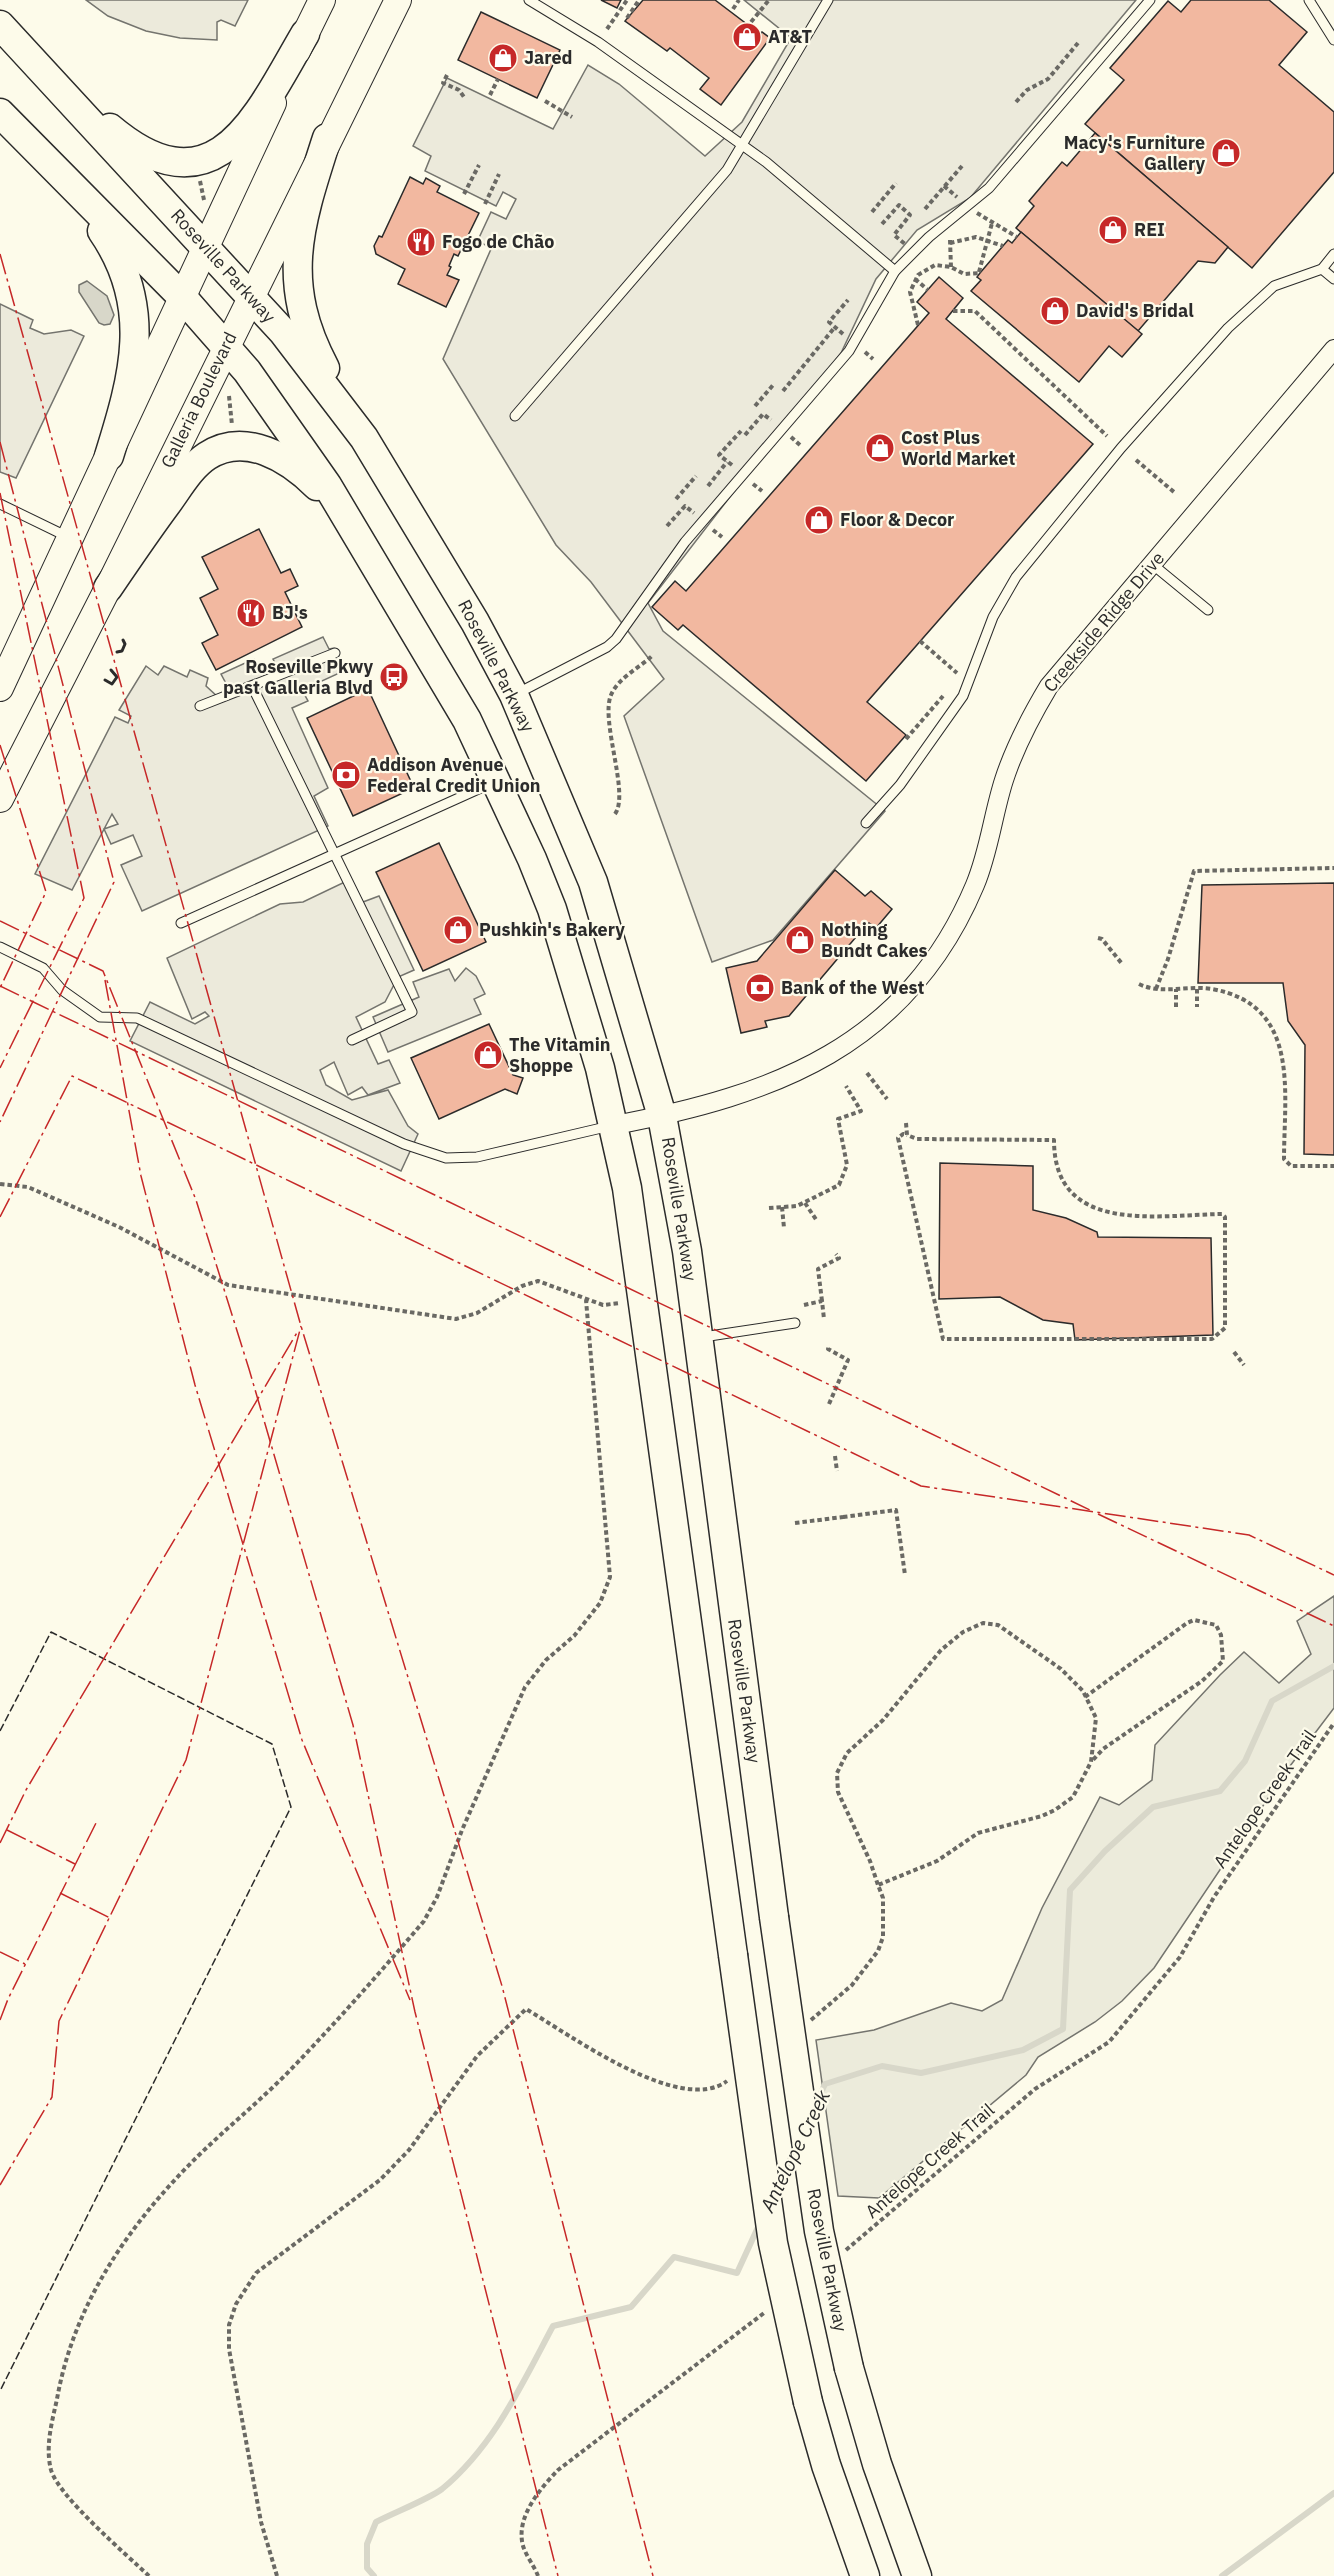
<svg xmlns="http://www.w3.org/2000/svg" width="1334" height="2576" font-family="'IBM Plex Sans',sans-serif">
<rect width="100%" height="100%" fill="#fdfbea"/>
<path fill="#ecebdb" stroke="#74746e" stroke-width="1.5" d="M1334,1596v112l-47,62 -133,198 -32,33 -27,21 -57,35 -12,18 -147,123 -41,-2 -22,-156 58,-10 77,-27 31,8 20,-11 40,-92 58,-111 19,8 33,-25 3,-35 65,-70 24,-23 35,31 32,-29 -14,-33z"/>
<g fill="#eceadb" stroke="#74746e" stroke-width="1.5">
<path d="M86,0h162l-13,26 -14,-6 -4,2v18l-37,-2 -34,-7 -38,-15z"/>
<path d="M744,0h392l-166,198 -53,32 -41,49 -35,74 -193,250 15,28 222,180 -112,129 -61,22 -88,-246 40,-37 -73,-97 -35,-37 -113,-186 48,-110 -13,-9 13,-28 15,7 10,-20 -13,-7 -7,14 -71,-35 6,-15 -18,-10 34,-68 106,51 35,-64 31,19 86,72 37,-34 49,-84z"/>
<path d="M0,304l33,16 -3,8 14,6 27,-4 13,6 -68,142 -16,-6z"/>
<path d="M323,637l6,12 5,-1 12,22 -44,20 6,11 -16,7 36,80 -14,8 14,30 -186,85 -21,-46 21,-9 -9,-21 -22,9 -7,-15 14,-5 -6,-10 -40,76 -37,-16 80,-157 13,6 3,-7 -12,-6 27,-44 12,9 6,-9 23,11 3,-7 18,8 -2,8 12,11 12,-6 -9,-17 33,-15 12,20 14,-6 -7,-14z"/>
<path d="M351,879l12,23 16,-6 35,74 -16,7 -13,25 -29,15 22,47 11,-4 11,23 -32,12 -6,-8 -14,8 -14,-33 -14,8 6,15 26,15 36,-10 20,36 10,8 -17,37 -271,-130 20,-39 45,22 14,-8 -4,-4 -13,7 -25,-61 113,-54 23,-2z"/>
<path d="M466,968l10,8 9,18 -11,5 7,15 -93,38 -15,-35 46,-20 -6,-15 36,-13 6,12z"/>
</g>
<path fill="#d8d7c9" stroke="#74746e" stroke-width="1.5" d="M87,281l20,15 7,19 -4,9 -6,1 -5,-2 -20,-31v-7z"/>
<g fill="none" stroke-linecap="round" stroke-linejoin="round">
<g stroke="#d8d7c9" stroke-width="6">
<path d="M813,2110l12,-26 57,-18 39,7 102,-23 40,-21 7,-139 35,-39 48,-44 67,-16 25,-30 27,-60 62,-35"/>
<path d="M776,2189l20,-42"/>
<path d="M374,2576l-7,-8v-24l9,-22c17,-9 53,-23 66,-33 52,-43 80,-105 111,-163l78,-19 43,-50 63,16 22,-48"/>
<path d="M1222,2576l112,-83"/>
</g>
</g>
<g fill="#f2b8a0" stroke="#2b2b2b" stroke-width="1.5">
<path d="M601,0h20l-4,8z"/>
<path d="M643,0h72l45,34 2,-2 8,6 -49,67 -21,-16 9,-11 -39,-30 -3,3 -42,-30z"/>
<path d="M1191,0h78l38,32 -28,33 55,47v60l-82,96 -167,-144 39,-44 -14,-12 58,-67 13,11z"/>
<path d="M481,12l79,38 -23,48 -79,-38z"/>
<path d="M1095,133l133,114 -13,16 -17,-2 -60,70 -122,-103 18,-22 -5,-5 33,-39 5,4z"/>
<path d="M410,177l13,7 3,-6 14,8 -3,6 42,21 -21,43 -4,-2 -5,12 2,1 -4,8 12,5 -13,27 -48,-23 7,-15 -29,-15 -2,-8 5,-10 3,1z"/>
<path d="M1021,232l121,102 -20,23 -13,-11 -30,36 -108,-91 10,-11 -4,-3 3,-4 28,-33 4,3z"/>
<path d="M939,277l24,21 -17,21 147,125 -226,258 39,33 -40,46 -183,-156 -5,5 -26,-23 23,-26 11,10 243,-278 -12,-11z"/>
<path d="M259,529l22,44 9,-4 8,17 -13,6 17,35 -86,43 -14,-27 16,-8 -18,-37 18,-9 -16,-32z"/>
<path d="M368,689l46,99 -61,28 -46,-98z"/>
<path d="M439,843l47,99 -63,29 -47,-99z"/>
<path d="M835,870l30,26 6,-5 21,18 -16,19 -7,-5 -13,14 -67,79 -24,5 2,6 -26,6 -15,-65 31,-7z"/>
<path d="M1334,883v272l-30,-1 1,-109 -17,-24 -5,-38h-85l4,-98z"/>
<path d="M489,1024l24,51 10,3 -6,16 -12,-5 -66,30 -28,-61z"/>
<path d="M940,1163l93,3v44l33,8 31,14 1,5 113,1 2,97 -138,5 -2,-16 -30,-4 -43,-23 -61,2z"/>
</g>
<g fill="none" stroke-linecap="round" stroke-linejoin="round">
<g stroke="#2b2b2b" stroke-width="11">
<g id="service">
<path d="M529,0l69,42 168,120 129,109"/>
<path d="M1309,0l25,40"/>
<path d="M1322,269l12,10"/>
<path d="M515,416l212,-246 101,-170"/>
<path d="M0,504l68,33"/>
<path d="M1152,564l56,46"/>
<path d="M252,686l160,326 -60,28"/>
<path d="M518,693l89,-46 9,-8 69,-97 164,-191 46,-80 34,-34 60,-49 161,-188"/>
<path d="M200,706l135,-53"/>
<path d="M866,823l34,-38 63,-89 30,-79 23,-40 105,-129 107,-120 46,-42 48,-17 12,-15"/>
<path d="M181,923l311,-140"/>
<path d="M0,947l43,21 19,22 38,27 37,1 267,126 42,14 31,-1 133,-31"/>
<path d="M703,1337l92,-14"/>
</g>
</g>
<g stroke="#2b2b2b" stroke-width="20">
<path id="minor" d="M615,1125c159,-30 292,-78 360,-240 14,-33 18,-71 29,-105 11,-34 27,-64 45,-94l285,-337"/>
</g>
<g stroke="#2b2b2b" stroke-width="28">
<g id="secondary">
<path d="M297,51l25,-51"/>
<path d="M0,688l273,-585"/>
<path d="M0,799l108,-211 290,-588"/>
</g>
</g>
<g stroke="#2b2b2b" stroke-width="31">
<g id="primary">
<path d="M0,25l283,307 81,106 111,184 39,73 79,187 69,234 25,135 87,666"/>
<path d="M0,113l183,185 64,73 80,114 140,235 65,139 20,50 48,159 27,120 106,767"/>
<path d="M110,128c106,89 148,-14 195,-94"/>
<path d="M102,231c52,75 32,145 7,225"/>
<path d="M325,368c-46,-86 -26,-143 2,-230"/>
<path d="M108,588c19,-28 38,-56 58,-83 12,-16 24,-38 41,-49 38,-25 82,2 110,30"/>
<path d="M849,2368l28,96 40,112"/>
<path d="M808,2402l18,63 39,111"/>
</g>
</g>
<g stroke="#6a6964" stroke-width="4" stroke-dasharray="4.5 3" stroke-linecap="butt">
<path d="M733,9l6,-9"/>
<path d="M627,18l12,-18"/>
<path d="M751,22l18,-22"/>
<path d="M607,29l20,-29"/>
<path d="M447,75l-4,8 16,7 5,7"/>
<path d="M490,95l8,-16"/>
<path d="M545,101l27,16"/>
<path d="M1016,102l11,-12 21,-11 30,-36"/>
<path d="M200,181l4,19"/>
<path d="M944,186l13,11"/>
<path d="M464,194l15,-29"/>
<path d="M485,204l14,-30"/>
<path d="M925,209l37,-43"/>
<path d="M872,212l24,-29"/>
<path d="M977,213l40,24"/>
<path d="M882,224l17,-19 11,10 -16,20 11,9"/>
<path d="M950,240l1,27"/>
<path d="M950,243l26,-6 27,9"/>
<path d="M979,272l13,-49"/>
<path d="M915,279l13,11"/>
<path d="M953,311h22l132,125"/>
<path d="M918,325l-8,-33 8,-17 17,-10 16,2 13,7 16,-1"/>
<path d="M843,334l-14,-12 19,-22"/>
<path d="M865,352l8,7"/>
<path d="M783,391l52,-64"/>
<path d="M229,396l3,29"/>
<path d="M755,406l19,-22"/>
<path d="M745,435l18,-21 8,6"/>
<path d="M791,437l10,9"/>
<path d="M1136,460l38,32"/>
<path d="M732,465l-13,-10 22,-24"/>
<path d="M753,484l9,7"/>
<path d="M708,486l19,-24"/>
<path d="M676,499l20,-23"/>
<path d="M667,526l18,-20 9,7"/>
<path d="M713,530l9,7"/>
<path d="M920,641l37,32"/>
<path d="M906,739l37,-43"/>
<path d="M615,814c15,-20 -15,-93 -4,-119 7,-17 28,-27 41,-39"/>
<path d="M1098,938l4,1 21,26"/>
<path d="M1139,984c23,11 48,1 73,5 89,16 72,103 72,170l7,7h43"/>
<path d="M1156,989l12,-30 26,-88 140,-3"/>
<path d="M1197,989v18"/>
<path d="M1176,1007v-18"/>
<path d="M867,1073l20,26"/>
<path d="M906,1123l1,12 -4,-1 -5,4 45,201h269l13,-11v-111l-3,-3c-66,1 -168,21 -168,-74l-137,-1 -10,-4"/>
<path d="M0,1184l28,3 91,40 109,58 228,34 21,-6 45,-27 16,-5 65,24 17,-2"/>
<path d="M805,1203l12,18"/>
<path d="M782,1207l2,21"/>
<path d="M769,1208l28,-2 42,-21 8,-20 -9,-46 23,-8 -15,-25"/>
<path d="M822,1301l-4,-32 21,-11 -3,-4"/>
<path d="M804,1305l18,-4 2,18"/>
<path d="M1234,1352l10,13"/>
<path d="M829,1404l19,-44 -20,-11 1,-3"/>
<path d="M835,1456l2,15"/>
<path d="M843,1517l53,-7 9,65"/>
<path d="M795,1523l48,-6v-4"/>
<path d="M1085,1697l102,-74 7,-3 22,5 5,10 2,26 -21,20 -99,68 -11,12"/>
<path d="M811,2020l41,-35 26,-34 5,-14v-39l-5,-13 -8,-24 -32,-69 -1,-19 10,-20 36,-33 58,-70 22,-18 20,-9 15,2 63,44 22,22 13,27 -5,44 -18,35 -18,13 -13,6 -64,17 -41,28 -59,24"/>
<path d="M846,2250l189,-161 74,-47 71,-85 34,-60 120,-174"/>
<path d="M149,2576c-22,-21 -90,-79 -98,-106 -6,-24 1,-48 6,-71 17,-96 73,-176 141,-243 33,-32 68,-60 99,-93 44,-46 86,-94 127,-142l13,-24 25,-67 63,-143 21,-27 28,-24 26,-33 10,-26 -24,-277"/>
<path d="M277,2576l-16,-54 -32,-173v-24l7,-21 20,-31 124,-93 29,-30 68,-94 49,-47c43,25 154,107 201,72"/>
<path d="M538,2576c-4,-11 -15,-24 -16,-35 -4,-27 19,-53 36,-71l206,-157"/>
</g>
<use href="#service" stroke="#fdfbea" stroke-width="9"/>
<use href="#minor" stroke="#fdfbea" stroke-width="18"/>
<use href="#secondary" stroke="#fdfbea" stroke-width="26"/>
<use href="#primary" stroke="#fdfbea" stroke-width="28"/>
<g stroke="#2b2b2b" stroke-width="31" stroke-linecap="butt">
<g id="primary-bridge">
<path d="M774,1917l45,314 30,137"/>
<path d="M733,1955l40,288 35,159"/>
</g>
</g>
<use href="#primary-bridge" stroke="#fdfbea" stroke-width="28"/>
<path stroke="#2b2b2b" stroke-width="1.5" stroke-dasharray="8 3" stroke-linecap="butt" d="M0,1731l51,-99 221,112 19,63 -291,584"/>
<g stroke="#2b2b2b" stroke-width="3">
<path d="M117,652l5,-1 3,-7 -2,-4"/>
<path d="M105,680l7,4 5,-7 -6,-7"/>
</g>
<g stroke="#c62828" stroke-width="1.5" stroke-dasharray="21 4.5 3 4.5" stroke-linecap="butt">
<path d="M0,254l301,1072 201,660 151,590"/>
<path d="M0,442l114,440 -114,240"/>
<path d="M0,493l84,405 -84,170"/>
<path d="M0,745l46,147 -46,96"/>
<path d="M0,921l103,50 93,229 53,169 104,356 62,287 143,564"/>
<path d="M105,980l36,196 54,209 107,355 108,260"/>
<path d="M0,986l1090,524"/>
<path d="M0,1217l72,-141 849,410 328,49 85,40"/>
<path d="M1098,1514l236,112"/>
<path d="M7,1830l68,34"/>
<path d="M0,1843l26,-53 272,-459"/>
<path d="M60,1893l50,25"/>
<path d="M0,1952l25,12"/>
<path d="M0,2020l8,-21 89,-178"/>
<path d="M0,2185l52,-88 7,-76 127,-261 115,-434"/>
</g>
</g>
<defs>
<g id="shop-disc" transform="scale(1.5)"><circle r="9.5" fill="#c62828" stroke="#fdfbea"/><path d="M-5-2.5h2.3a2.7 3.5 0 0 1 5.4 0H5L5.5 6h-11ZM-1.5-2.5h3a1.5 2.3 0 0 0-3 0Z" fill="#fff"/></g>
<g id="restaurant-disc" transform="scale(1.5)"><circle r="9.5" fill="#c62828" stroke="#fdfbea"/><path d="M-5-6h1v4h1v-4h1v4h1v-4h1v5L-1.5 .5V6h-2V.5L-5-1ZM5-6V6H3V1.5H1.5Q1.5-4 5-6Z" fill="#fff"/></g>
<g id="bus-disc" transform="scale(1.5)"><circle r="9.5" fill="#c62828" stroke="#fdfbea"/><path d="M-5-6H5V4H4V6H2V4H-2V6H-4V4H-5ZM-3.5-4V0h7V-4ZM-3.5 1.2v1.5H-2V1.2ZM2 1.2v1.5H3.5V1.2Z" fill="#fff"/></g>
<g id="bank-disc" transform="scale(1.5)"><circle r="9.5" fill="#c62828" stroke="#fdfbea"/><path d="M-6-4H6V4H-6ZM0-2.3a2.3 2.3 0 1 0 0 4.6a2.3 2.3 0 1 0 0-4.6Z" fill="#fff"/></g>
</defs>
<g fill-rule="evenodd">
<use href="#shop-disc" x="747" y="37"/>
<use href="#shop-disc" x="503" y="58"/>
<use href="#shop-disc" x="1226" y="153"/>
<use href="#shop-disc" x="1113" y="230"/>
<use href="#restaurant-disc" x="421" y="242"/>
<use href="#shop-disc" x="1055" y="311"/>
<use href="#shop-disc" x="880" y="448"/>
<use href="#shop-disc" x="819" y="520"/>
<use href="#restaurant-disc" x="251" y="613"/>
<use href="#bus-disc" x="394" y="677"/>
<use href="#bank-disc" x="346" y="775"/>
<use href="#shop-disc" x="458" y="930"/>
<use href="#shop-disc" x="800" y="940"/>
<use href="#bank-disc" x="760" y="988"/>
<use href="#shop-disc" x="488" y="1055"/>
</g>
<g text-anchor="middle" stroke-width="4.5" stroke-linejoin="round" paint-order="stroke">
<g font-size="18" font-weight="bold" fill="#2b2b2b" stroke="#fdfbea" text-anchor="start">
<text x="768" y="43">AT&amp;T</text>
<text x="524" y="64">Jared</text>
<text x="1205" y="149" text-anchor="end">Macy's Furniture<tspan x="1205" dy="21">Gallery</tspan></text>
<text x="1134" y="236">REI</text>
<text x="442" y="248">Fogo de Chão</text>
<text x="1076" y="317">David's Bridal</text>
<text x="901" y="444">Cost Plus<tspan x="901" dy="21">World Market</tspan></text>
<text x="840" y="526">Floor &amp; Decor</text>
<text x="272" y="619">BJ's</text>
<text x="373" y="673" text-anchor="end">Roseville Pkwy<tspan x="373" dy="21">past Galleria Blvd</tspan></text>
<text x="367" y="771">Addison Avenue<tspan x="367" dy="21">Federal Credit Union</tspan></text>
<text x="479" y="936">Pushkin's Bakery</text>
<text x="821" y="936">Nothing<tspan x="821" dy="21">Bundt Cakes</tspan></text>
<text x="781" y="994">Bank of the West</text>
<text x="509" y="1051">The Vitamin<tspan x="509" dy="21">Shoppe</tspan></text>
</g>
<g font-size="18" fill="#2b2b2b" stroke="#fdfbea">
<text transform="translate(223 266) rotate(48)" y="6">Roseville Parkway</text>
<text transform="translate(199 400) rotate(-64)" y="6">Galleria Boulevard</text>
<text transform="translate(1104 622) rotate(-50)" y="6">Creekside Ridge Drive</text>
<text transform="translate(496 666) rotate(63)" y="6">Roseville Parkway</text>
<text transform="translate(679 1209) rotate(81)" y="6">Roseville Parkway</text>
<text transform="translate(744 1691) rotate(82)" y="6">Roseville Parkway</text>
<text transform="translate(1265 1799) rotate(-55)" y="6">Antelope Creek Trail</text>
<text transform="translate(930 2161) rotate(-41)" y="6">Antelope Creek Trail</text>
<text transform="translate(827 2260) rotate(79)" y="6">Roseville Parkway</text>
</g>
<g font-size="20" font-style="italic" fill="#2b2b2b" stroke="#fdfbea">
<text transform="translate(795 2151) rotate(-64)" y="7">Antelope Creek</text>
</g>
</g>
</svg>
